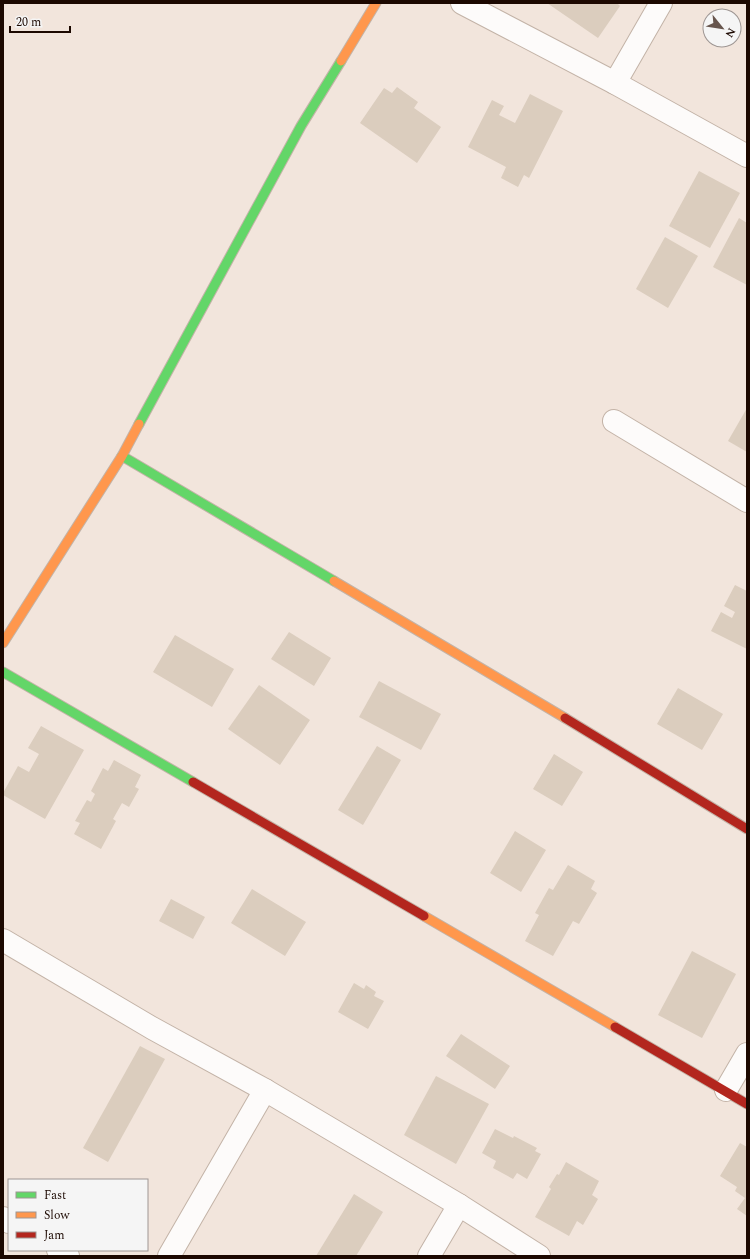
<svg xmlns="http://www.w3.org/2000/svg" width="750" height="1259" font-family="Spectral,serif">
<rect width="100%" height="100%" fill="#f2e5dc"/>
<g fill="#dbcdbe">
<path d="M547,3h70l3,3 -22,32z"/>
<path d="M397,87l21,15 -4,6 27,19 -24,36 -57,-40 24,-35 8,5z"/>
<path d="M530,94l33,17 -34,67 -5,-3 -6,12 -17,-9 5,-11 -38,-20 24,-47 12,6 -5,9 16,8z"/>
<path d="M699,171l41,22 -30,55 -41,-22z"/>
<path d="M739,218l8,5v62l-34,-18z"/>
<path d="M665,237l33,19 -30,52 -32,-19z"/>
<path d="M747,408v44l-19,-11z"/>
<path d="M735,585l12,6v58l-36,-18 10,-19 11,6 3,-6 -11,-6z"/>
<path d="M289,632l42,26 -17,28 -43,-27z"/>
<path d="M175,635l59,34 -22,38 -59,-35z"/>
<path d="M379,681l62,33 -20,36 -62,-33z"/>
<path d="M259,685l51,35 -30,45 -52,-36z"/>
<path d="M678,688l45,26 -21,36 -45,-26z"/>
<path d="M41,726l43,24 -39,69 -42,-24v-2l15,-27 11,6 10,-18 -11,-6z"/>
<path d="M377,746l24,14 -38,65 -25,-15z"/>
<path d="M554,754l29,18 -21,34 -29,-17z"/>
<path d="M114,760l27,15 -6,12 4,2 -10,18 -7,-4 -9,16 3,2 -15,28 -27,-15 6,-11 -5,-2 12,-21 4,2 4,-8 -4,-3 12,-23 5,3z"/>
<path d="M515,831l31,19 -25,42 -31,-19z"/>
<path d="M568,865l27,16 -4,8 6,4 -18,31 -6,-3 -20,35 -28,-15 14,-26 -4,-2 14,-25 4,2z"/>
<path d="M252,889l54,33 -21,34 -54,-33z"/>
<path d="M171,899l34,18 -12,22 -34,-18z"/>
<path d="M692,951l44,23 -34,64 -44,-23z"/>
<path d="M354,983l10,6 2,-4 10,7 -2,4 10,5 -16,28 -30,-17z"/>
<path d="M461,1034l49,32 -15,23 -49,-33z"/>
<path d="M140,1046l25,13 -57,103 -25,-14z"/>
<path d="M436,1076l53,28 -33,60 -52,-29z"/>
<path d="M495,1129l18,9 1,-2 23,12 -2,3 6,3 -14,25 -10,-6 -4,6 -20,-11 3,-7 -14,-8z"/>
<path d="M740,1143l7,4v69l-10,-7 8,-11 -10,-7 2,-4 -17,-11z"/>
<path d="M566,1162l33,19 -7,14 6,4 -15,26 -6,-4 -8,15 -34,-19 16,-28 -2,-2 8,-13 2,1z"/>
<path d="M354,1194l29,18 -27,44h-40z"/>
</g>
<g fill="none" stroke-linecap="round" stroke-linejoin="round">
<g stroke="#c3b3a7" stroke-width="24">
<g id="street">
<path d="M462,3l153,80 132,73"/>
<path d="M615,83l46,-80"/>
<path d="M614,421l133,80"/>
<path d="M3,940l149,88 113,62 194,115 80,51"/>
<path d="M726,1090l21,-36"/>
<path d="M3,1218l6,4"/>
<path d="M58,1250l10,6"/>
<path d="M169,1256l96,-166"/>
<path d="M429,1256l30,-51"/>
</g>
</g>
<g stroke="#c3b3a7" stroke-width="11">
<g id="fast">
<path d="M139,424l162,-298 40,-65"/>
<path d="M122,456l212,125"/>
<path d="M3,672l190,110"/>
</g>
</g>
<g stroke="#c3b3a7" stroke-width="11">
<g id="slow">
<path d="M341,61l35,-58"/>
<path d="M334,581l231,137"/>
<path d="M3,643l119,-187 17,-32"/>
<path d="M424,916l191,111"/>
</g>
</g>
<g stroke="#c3b3a7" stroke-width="11">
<g id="jam">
<path d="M565,718l182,111"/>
<path d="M193,782l231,134"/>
<path d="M615,1027l132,77"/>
</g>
</g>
<use href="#street" stroke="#fdfbfa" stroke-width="22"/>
<use href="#fast" stroke="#63d668" stroke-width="9"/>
<use href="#slow" stroke="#ff974d" stroke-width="9"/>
<use href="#jam" stroke="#b3261e" stroke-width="9"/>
</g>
<rect width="750" height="1259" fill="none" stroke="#1c0800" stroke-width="8"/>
<rect x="8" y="1179" width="140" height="72" fill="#f5f5f5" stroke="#9e9693"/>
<rect x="16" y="1192" width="20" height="6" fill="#63d668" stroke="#9e9693"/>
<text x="44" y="1199" font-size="12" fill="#1c0800">Fast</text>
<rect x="16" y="1212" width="20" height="6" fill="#ff974d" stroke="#9e9693"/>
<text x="44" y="1219" font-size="12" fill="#1c0800">Slow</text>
<rect x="16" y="1232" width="20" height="6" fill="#b3261e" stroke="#9e9693"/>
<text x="44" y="1239" font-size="12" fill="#1c0800">Jam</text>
<g transform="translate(722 28) rotate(120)"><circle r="19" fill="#f5f5f5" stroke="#9e9693"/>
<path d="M0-3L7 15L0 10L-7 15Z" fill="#67554d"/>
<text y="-6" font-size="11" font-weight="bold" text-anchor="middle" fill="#1c0800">N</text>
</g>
<path d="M10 26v6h60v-6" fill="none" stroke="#1c0800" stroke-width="2"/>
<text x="16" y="26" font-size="12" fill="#1c0800" stroke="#f5f5f5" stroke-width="3" paint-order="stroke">20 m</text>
</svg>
